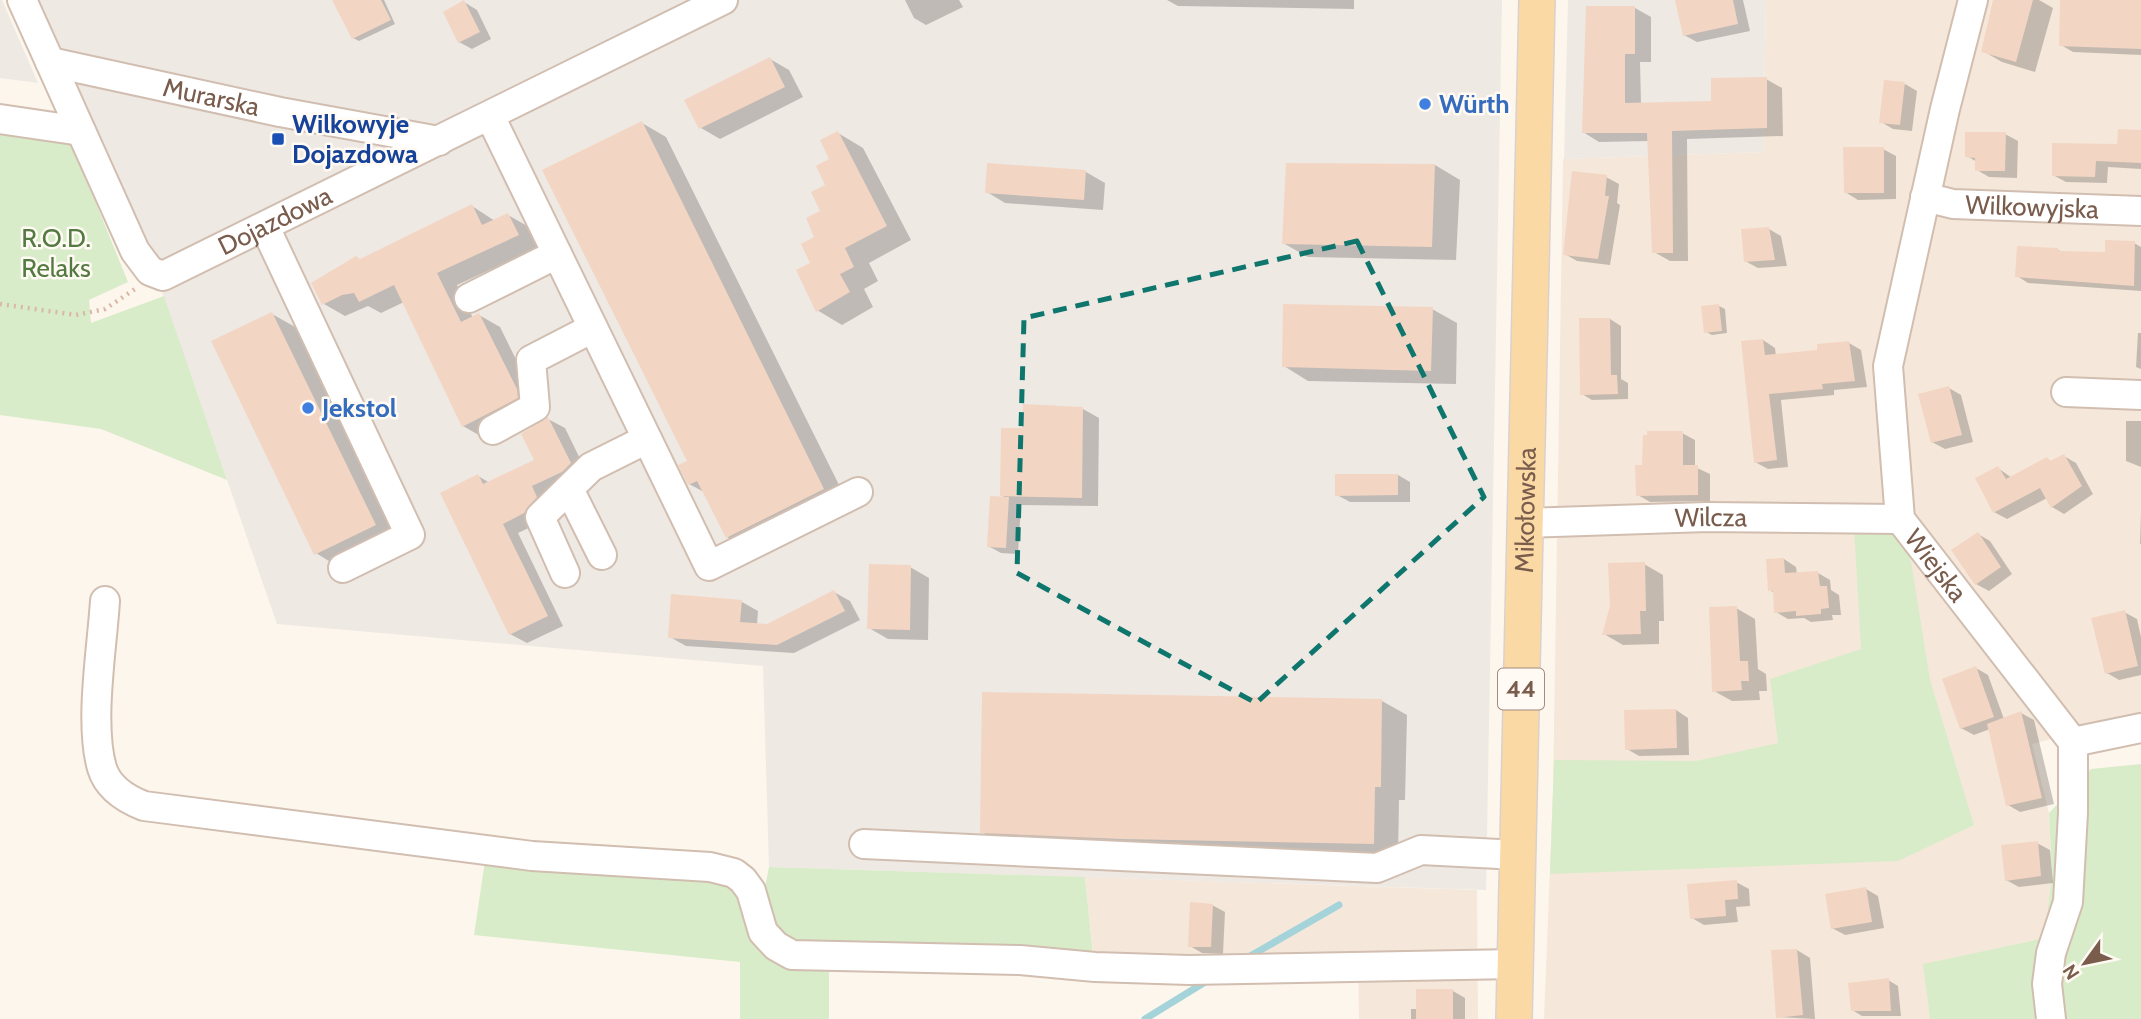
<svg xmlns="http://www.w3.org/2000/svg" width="2141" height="1019" font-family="Cabin,sans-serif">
<rect width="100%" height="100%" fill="#fdf6ec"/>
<g fill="#f5e8da">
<path d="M1766,0h375v716l-109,28 17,69 3,62 -8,63 -120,26 6,55h-386l9,-226 10,-634 200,-7z"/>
<path d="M1085,877l392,13 1,129h-119l-1,-61 -264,3z"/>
</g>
<g fill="#efe9e4">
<path d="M0,0h2l36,83 -38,-5z"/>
<path d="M19,0h1483l-16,890 -717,-23 -6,-201 -486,-42 -121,-349z"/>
<path d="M1568,0h198l-3,152 -199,7z"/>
</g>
<g fill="#d8ecc9">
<path d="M0,127l69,10 59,145 -39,18 2,23 73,-27 63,184 -126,-51 -101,-14z"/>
<path d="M1854,528l25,1 13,5 18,21 20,125 44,145 -76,36 -348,13 4,-114 142,1 82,-18 -8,-64 91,-30z"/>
<path d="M2141,764v255h-211l-7,-55 121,-26 8,-63 -3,-62 42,-44z"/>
<path d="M485,861l233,15 25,20 48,68 38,7v48h-89v-57l-266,-27z"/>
<path d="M769,867l316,10 8,78 -306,-14 -25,-39z"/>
</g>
<g fill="#0003">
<path d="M337,0h47l11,24 -36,17 -6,-3z"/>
<path d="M905,0h54l4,7 -37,18 -12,-7z"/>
<path d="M1167,0h187v9l-176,-3z"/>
<path d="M1690,0h53l7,31 -53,11 -13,-7z"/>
<path d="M2001,0h38l14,8 -18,64 -33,-10 -19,-11z"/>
<path d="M2062,0h79v55l-68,-3 -12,-7z"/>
<path d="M464,2l13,8 14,29 -19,10 -13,-7z"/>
<path d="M1635,8l16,9v45h-11l1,42 72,-1 53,-24 16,9 1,48 -96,3 1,122h-18l-16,-9 -5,-111 -50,1 -16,-10z"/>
<path d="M770,59l19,11 14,27 -83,42 -19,-11z"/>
<path d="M1905,84l12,7 -5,40 -19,-2 -12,-7z"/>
<path d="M642,123l24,14 182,366 -97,48 -24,-14 -23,-45 -15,-8 1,-22z"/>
<path d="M2141,131v38l-33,-2 -1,16 -41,-1 -13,-7 66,-29z"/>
<path d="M838,133l25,15 48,92 -42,23 9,18 -14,8 9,18 -31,18 -25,-15 -5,-47z"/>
<path d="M2005,134l13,7 -1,37 -28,-1 -12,-7v-8l-10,-6z"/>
<path d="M1883,149l13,7v43l-38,1 -13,-8z"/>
<path d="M1288,164l147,1 25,15 -4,80 -148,-3 -25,-14z"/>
<path d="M989,165l97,7 19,11 -2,27 -98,-7 -18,-11z"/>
<path d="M1606,177l13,7 -2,19 3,2 -10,60 -33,-4 -12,-7z"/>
<path d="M472,206l23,15 13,-6 21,12 10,20 -82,38 16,33 6,-3 21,12 37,75 -53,36 -21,-12 -59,-124 -23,11 -13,-7 -23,10 -21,-12 37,-43z"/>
<path d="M1769,229l12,7 6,30 -29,2 -13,-7z"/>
<path d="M2134,243l7,4v44l-113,-8 -11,-7 41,-26 6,3 43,1z"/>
<path d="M1719,306l6,3 2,24 -15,2 -6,-3z"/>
<path d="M1432,309l25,14 -1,61 -148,-3 -24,-15z"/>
<path d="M272,314l25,14 102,211 -59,29 -24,-15z"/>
<path d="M1610,319l11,7v53l7,4v16l-36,1 -10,-6z"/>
<path d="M2138,333h3v36l-5,-2z"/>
<path d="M1763,340l12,8 1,8 43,-5 30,-8 12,7 6,37 -33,3v5l-53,5 7,67 -20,2 -13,-7z"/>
<path d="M1949,388l12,7 12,47 -28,7 -13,-7z"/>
<path d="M1024,406l59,3 16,9 -1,88 -77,-1 -3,49 -17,-1 -13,-7 19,-47 -6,-4 23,-65z"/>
<path d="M548,419l17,9 22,45 -46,49 -23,11 45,93 -36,17 -17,-9 -32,-158 12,7 46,-22z"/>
<path d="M2126,421h15v46l-15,-6z"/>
<path d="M1682,433l13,7v27l15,7v27l-60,1 -12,-7 6,-28z"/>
<path d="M2064,456l12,7 17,31 -29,20 -12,-7 -5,-9 -40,21 -13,-7 4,-44 14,10 35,-19 5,3z"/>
<path d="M1398,475l12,7v20h-60l-13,-7z"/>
<path d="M2141,513v31h-1z"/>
<path d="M1978,534l12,7 22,33 -23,17 -13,-7z"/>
<path d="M1784,559l12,8 1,7 21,-1 12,7 1,10 8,5 2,20h-9l1,5 -22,2 -7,-4 -16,1 -12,-7 -2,-19 -4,-3z"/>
<path d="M1644,564l19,11 1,46h-5v23l-36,1 -19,-11z"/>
<path d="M910,567l19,11 -1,62 -40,-1 -19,-11z"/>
<path d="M834,592l16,9 10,19 -66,33 -108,-7 -16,-9 72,-35 16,9 -1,14 10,1z"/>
<path d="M1736,608l19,11 3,50 8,5 1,17h-8l1,9 -28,1 -18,-10z"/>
<path d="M2124,612l13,7 4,18v38l-22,5 -12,-7z"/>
<path d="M1976,668l12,7 16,44 17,-6 13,7 20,84 -34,8 -12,-7 -18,-76 -16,6 -13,-7z"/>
<path d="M1382,701l25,14 -2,85h-6l-1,57 -391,-11 -25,-14z"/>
<path d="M1676,710l12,8 1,37 -50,1 -12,-7z"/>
<path d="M2037,843l13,7 3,33 -34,4 -13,-7z"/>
<path d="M1736,882l13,7 1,17 -14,1 2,15 -34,3 -12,-7z"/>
<path d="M1866,889l12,7 6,32 -39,7 -13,-7z"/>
<path d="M1212,905l13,7 -2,42 -21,-1 -12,-7z"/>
<path d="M1797,950l13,8 5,61 -37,-2z"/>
<path d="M1888,980l10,6 3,30h-39l-10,-6z"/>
<path d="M1453,991l12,7v21h-54v-10h7z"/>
</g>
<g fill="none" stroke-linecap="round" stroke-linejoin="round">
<g stroke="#a5d3da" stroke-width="7">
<path d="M1245,959l94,-54"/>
<path d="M1145,1019l65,-40"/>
</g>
</g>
<g fill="#f3d5c3">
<path d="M332,0h49l10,20 -39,19z"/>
<path d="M464,0l16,32 -22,11 -15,-31z"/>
<path d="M1675,0h58l5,24 -55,12z"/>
<path d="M1993,0h40l-17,62 -35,-10z"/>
<path d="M2060,0h81v49l-82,-3z"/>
<path d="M1586,6h49v48h-10v49l86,-2v-23l56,-1v51l-95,3 1,122h-21l-5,-120h-65z"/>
<path d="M770,57l15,30 -86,42 -15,-29z"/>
<path d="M1884,80l21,2 -5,43 -21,-2z"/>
<path d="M642,121l182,368 -98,49 -29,-57 -9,4 -10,-20 9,-4 -145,-291z"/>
<path d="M2118,129l23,1v33l-45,-2 -1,16 -43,-1v-33l65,1z"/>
<path d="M838,131l49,95 -42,22 9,19 -14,7 10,18 -34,20 -20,-42 14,-7 -9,-19 13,-7 -8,-19 14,-7 -9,-19 14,-7 -9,-19 13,-7 -9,-19z"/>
<path d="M1965,132h41l-1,39h-30v-13l-10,-1z"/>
<path d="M1843,147h41v46h-40z"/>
<path d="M987,163l99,7 -2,30 -99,-7z"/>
<path d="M1286,163l149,1 -3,83 -150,-3z"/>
<path d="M1572,171l35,4 -2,21h4l-11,63 -35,-4z"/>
<path d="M472,204l10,21 26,-12 11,22 -82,38 24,49 18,-9 38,76 1,9 -56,29 -68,-142 -35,17 -5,-9 -12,2 -20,10 -11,-22 45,-27 4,3z"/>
<path d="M1769,227l6,33 -31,2 -3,-33z"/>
<path d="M2105,240l30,1 -1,45 -119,-9 2,-31 41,2v3l47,1z"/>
<path d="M1283,304l150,3 -2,64 -149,-4z"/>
<path d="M1719,304l3,27 -18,2 -3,-27z"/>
<path d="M272,312l104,213 -62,30 -103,-214z"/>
<path d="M1579,318h31l1,57h6l1,19 -38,1z"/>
<path d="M1763,339l2,16 52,-5v-6l32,-3 6,40 -33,3 1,5 -54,5 8,66 -23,3 -13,-122z"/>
<path d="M1949,386l13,49 -31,8 -13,-49z"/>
<path d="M1023,404l60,3 -1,91 -82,-2 1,-68h21z"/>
<path d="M548,417l23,46 -9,9 -30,14 5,11 -13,16 -21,11 45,92 -39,19 -69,-142 38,-19 5,10 51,-24 -13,-26z"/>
<path d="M1647,431h36v34h15v30l-62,1 -1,-31h7l1,-30h4z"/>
<path d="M2064,454l18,32 -31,22 -11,-20 -47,25 -18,-35 23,-12 8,13 41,-22 3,4z"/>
<path d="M1335,474h63v21l-63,1z"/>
<path d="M990,496l19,1 -3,51 -19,-1z"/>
<path d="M1978,532l23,35 -26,18 -24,-35z"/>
<path d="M1784,558l1,15 33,-2 2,15h7l2,22 -8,1v5l-25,2v-5l-22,2 -1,-22h-5l-2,-32z"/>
<path d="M1645,562l1,49h-6l1,23 -39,1 8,-29 -2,-43z"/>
<path d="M869,564l42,1 -1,65 -43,-1z"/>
<path d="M834,590l11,21 -68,34 -109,-7 3,-44 71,6 -2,22 27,2z"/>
<path d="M1737,606l3,55h8l1,20h-8l1,9 -30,2 -3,-85z"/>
<path d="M2125,610l13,56 -33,8 -14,-56z"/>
<path d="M1976,666l18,51 -34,12 -18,-50z"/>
<path d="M982,692l400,7 -1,88h-6l-1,57 -252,-5 -142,-6z"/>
<path d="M1676,709l1,39 -52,2 -1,-40z"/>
<path d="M2021,711l21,87 -36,8 -19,-82z"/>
<path d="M2038,841l3,35 -36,5 -4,-36z"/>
<path d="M1737,880l1,19 -13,1 1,16 -36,3 -3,-35z"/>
<path d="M1866,887l6,35 -41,7 -6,-35z"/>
<path d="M1190,902l23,2 -2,43h-23z"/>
<path d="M1797,949l6,66 -27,3 -5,-68z"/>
<path d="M1889,978l2,33h-40l-3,-28z"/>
<rect x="1416" y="989" width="37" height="30"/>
</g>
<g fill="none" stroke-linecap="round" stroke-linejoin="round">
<g stroke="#d1beb0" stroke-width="32">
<g id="minor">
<path id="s1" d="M22,0l28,62 230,50 159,29"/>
<path id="s2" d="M1973,0l-28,109 -57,257 12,153 173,223v71l-5,89 -17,51 -4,31 4,35"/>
<path id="s3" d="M50,62l85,189 15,20 13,5 560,-276"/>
<path d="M490,116l219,450 149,-74"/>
<path d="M0,119l81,12"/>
<path id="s4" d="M1925,197l28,7 188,7"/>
<path d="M265,227l145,308 -67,33"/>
<path d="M469,298l88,-44"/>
<path d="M2066,392l75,3"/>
<path d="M493,430l42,-23 -4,-47 62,-32"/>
<path d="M569,489l33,66"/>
<path id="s5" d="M1524,523l183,-6 193,2"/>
<path d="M565,573l-25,-56 51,-50 56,-28"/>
<path d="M105,601c-3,47 -16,123 -3,167 6,20 24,31 42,38l388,50 178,11 24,6 9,7 8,11 12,41 13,14 16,9 228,5 75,7 94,3 327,-6"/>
<path d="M2073,742l68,-14"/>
<path d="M864,844l513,24 44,-18 97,5"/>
</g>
</g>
<g stroke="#dad1cd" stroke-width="38">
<g id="major">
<path id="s6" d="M1514,1019l23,-1019"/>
</g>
</g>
<path stroke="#d9b8a5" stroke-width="4.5" stroke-dasharray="2 5" stroke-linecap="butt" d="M0,304l76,11 29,-6 30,-20"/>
<use href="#minor" stroke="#fff" stroke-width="28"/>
<use href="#major" stroke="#fbd9a5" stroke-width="35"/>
</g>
<path fill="none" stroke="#0f766e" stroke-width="5" stroke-dasharray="14 9" stroke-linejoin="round" d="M1357,241l127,256 -228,206 -239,-130 7,-255z"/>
<g fill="#3f7fe0" stroke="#fffaf3" stroke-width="2.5">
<circle cx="1425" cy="104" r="7"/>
<circle cx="308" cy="408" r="7"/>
</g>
<rect fill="#1a4fb4" stroke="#fffaf3" stroke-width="2.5" x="271" y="132" width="14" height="14" rx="3.5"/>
<g text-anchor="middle" stroke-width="5" stroke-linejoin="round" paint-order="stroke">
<rect fill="#fffaf3" stroke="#a28b7f" stroke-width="2" x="1498" y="668.5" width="46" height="41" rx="5"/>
<g font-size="24" font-weight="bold" fill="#7a5c4d">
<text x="1521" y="697">44</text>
</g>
<g font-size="26" fill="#7a5c4d" stroke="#fffaf3">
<text dy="9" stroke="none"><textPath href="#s1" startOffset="233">Murarska</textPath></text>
<text dy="9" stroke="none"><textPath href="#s4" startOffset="108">Wilkowyjska</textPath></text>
<text dy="9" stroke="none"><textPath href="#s3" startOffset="371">Dojazdowa</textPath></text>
<text dy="9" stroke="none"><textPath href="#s6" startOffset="509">Mikołowska</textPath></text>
<text dy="9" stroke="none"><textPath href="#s5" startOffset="187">Wilcza</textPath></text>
<text dy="9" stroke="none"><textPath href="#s2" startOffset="588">Wiejska</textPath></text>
</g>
<g font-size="26" font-weight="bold" fill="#366cbe" stroke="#fffaf3" text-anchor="start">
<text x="1439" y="113">Würth</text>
<text x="322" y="417">Jekstol</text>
</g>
<g font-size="26" font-weight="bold" fill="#164399" stroke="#fffaf3" text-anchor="start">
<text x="292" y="133">Wilkowyje<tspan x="292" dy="30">Dojazdowa</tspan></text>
</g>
<g font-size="26" fill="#537a41" stroke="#fffaf3">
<text x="56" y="247">R.O.D.<tspan x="56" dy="30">Relaks</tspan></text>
</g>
</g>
<g transform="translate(2085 963) rotate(237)" stroke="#fffaf3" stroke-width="5" paint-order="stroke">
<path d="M0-5L12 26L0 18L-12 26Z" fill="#7a5c4d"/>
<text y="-10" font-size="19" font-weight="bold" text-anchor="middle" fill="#7a5c4d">N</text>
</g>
</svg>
